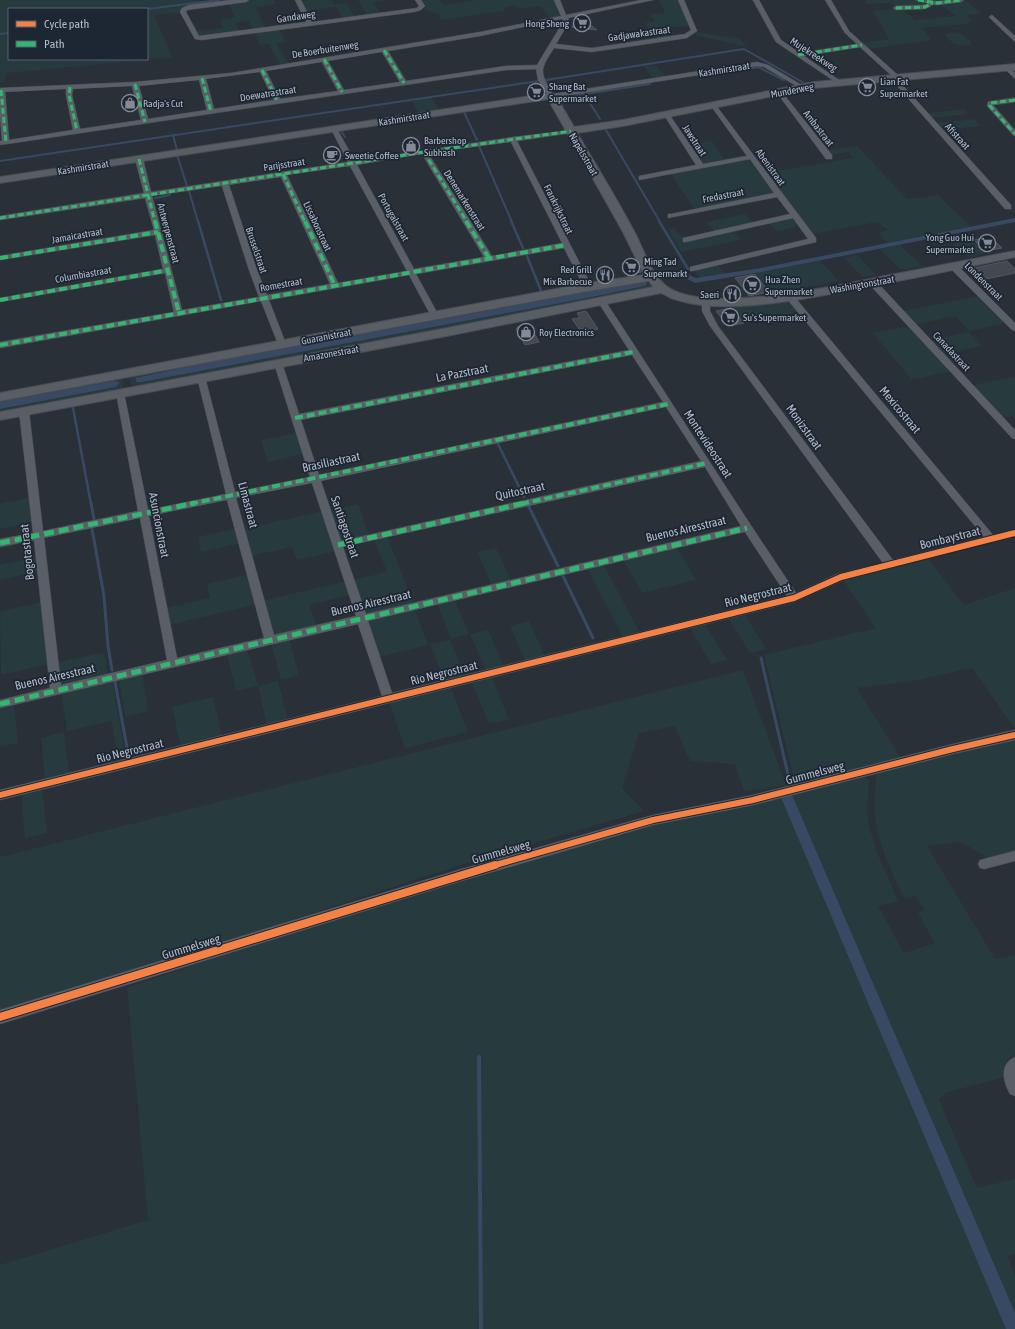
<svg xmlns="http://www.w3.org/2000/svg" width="1015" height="1329" font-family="'Asap Condensed',sans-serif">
<rect width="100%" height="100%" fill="#2a3038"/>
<g fill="#273a3e" fill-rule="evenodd">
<path d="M0,0h199v2l-49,6 1,1 71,-9h17l-55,7 -3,5 -27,3 18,42 -165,16 -3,9h-4zM9,9h138v50h-138z"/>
<path d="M252,0h22l2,4 -20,3 10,23 -12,1 -5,-10 -14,2 5,10 -42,3 -4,-5 29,-3 -3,-8 15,-3 -7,-14z"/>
<path d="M311,0h21l3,5 12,-2 8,14 -12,2 -7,-12 -30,4 -5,-10z"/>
<path d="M358,0h28l-13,2 7,12 -12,2z"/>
<path d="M421,0h19l3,5 33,-5h79l7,15 -11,4 -11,-13 -21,3 -4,-4 -10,2 -1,4 -64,9 -1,-6 -15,-5 1,-2z"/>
<path d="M659,0h21l10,26 -29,2 7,10 -11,2 -12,-17 10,-2 -5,-7 15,-1z"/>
<path d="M865,0h49l15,4 -5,3 -23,2 14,11 41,-4 -16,-12 25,-4 17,13 -16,2 6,6 -5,1 2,2 -46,4 8,12 -62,9 -7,-6 27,-4 -16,-28 23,-2 -4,-6 -25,1z"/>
<path d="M279,30l7,12 -10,2 13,20 -8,2 -12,-22 -9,1 -5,-12z"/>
<path d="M697,32l42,7 9,8 -53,-12z"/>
<path d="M956,32l8,4 6,5v4c-10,3 -21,-2 -25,-11z"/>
<path d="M655,65l11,12 -12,2 -11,-13z"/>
<path d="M432,98l8,14 -20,3 -8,-14z"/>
<path d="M964,109l4,5 -36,4 -5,-5z"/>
<path d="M974,119l6,7 -37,4 -6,-7z"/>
<path d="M712,141l12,18 23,-5 27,39 -79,17 -24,-36 33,-7 -14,-22z"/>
<path d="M857,146l50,53 31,-4 33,32 -83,16 -10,-10 10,-3 -11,-8 -64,12 -47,-61 87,-15 -5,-6 -15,3 -4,-5z"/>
<path d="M745,214l9,10 -38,8 -10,-10z"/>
<path d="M792,216l8,10 -23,5 -9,-9z"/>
<path d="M674,228l11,13 47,-11 9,10 -60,12 -13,-23z"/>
<path d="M965,233l21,20 -18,4 -21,-21z"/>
<path d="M900,245l22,21 -21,4 -21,-21z"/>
<path d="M858,255l18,20 -13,2 -19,-19z"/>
<path d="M820,260l18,21 -66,13 -17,-22z"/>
<path d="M718,265l7,9 -25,4 -5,-7z"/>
<path d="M647,281l5,4v5l-517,98 -4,-3 -1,-6 2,-4 382,-72zM639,282l8,3 -2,1 -63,13 -440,83 15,-9 38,-8z"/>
<path d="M978,296l28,27 -37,8 -14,-15 -38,8 -13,-13z"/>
<path d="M789,301l10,11 -54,10 -15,-18z"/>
<path d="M912,326l40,45 -40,9 -39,-47z"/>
<path d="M968,332l14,14 -38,8 -13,-14z"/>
<path d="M121,376l3,6 -2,8 -122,23v-4l116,-22 3,-3v-2l-5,-1 -114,20v-2z"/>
<path d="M1013,377l2,2v36l-12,3 -30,-33z"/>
<path d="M296,433l7,21 -35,8 -7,-22z"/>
<path d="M32,497l2,24 -34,8v-25z"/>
<path d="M358,504l11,31 -30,6 -9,-30z"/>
<path d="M323,511l14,40 -40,9 -5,-13 -40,9 -8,-27z"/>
<path d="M238,528l4,15 -41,9 -3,-15z"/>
<path d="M387,536l27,68 -44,10 -5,-2 -12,-32 34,-8 -13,-33z"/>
<path d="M676,547l20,33 -54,13 -19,-33z"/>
<path d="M496,548l16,34 -20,4 -15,-34z"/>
<path d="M38,557l1,14 -39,9v-15z"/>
<path d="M927,557l37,48 51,-17v141l-43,-61 -59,13 -56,7 43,69 -105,26 -31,-128 112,-27 -33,-48z"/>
<path d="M603,564l37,69 -17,4 -36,-69z"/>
<path d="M250,574l8,30 -90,21 -3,-17 45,-10 -3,-14z"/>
<path d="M346,581l4,14 -41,10 8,22 -41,8 -4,-2 -10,-32z"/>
<path d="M454,599l15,35 -18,5 -14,-36z"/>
<path d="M42,602l7,62 -48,11 -1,-64z"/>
<path d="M414,608l14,37 -49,12 -12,-36 3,-3z"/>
<path d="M745,615l21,34 -16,4 -21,-34z"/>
<path d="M529,621l16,35 -20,5 -15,-35z"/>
<path d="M705,624l22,36 -16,4 -21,-36z"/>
<path d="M488,630l16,37 -18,4 -16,-37z"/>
<path d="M289,638l10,37 -18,5 -10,-38z"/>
<path d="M450,640l15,36 -20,6 -15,-38z"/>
<path d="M247,649l11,37 20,-5 10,39 -21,5 -9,-39 -22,5 -9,-37z"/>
<path d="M104,652l4,24 -42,9 -7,-2 -4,-20z"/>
<path d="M743,670l43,115 -42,6 -9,-27 -45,-3 -15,-35 -36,7 -17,55 22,23 -187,55 -331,108 -126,39v-156z"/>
<path d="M142,673l6,38 -23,6 -6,-39z"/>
<path d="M491,676l18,43 -20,5 -18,-43z"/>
<path d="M112,680l14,79 -8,2 -6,-40 -45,10 -6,-39z"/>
<path d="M450,686l18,46 -63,16 -16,-47z"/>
<path d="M213,697l9,40 -41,10 -9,-40z"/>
<path d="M14,703l4,40 -18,4v-41z"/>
<path d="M64,732l5,41 -24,6 -4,-41z"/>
<path d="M1015,739v112l-27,7 -27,-16 -34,4 68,113 20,-4v100l-6,3 -2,6 -2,13 -60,16 -6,7 38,88 38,-9v75l-8,2 8,19v54h-1015v-64l148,-45 -21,-232 333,-116 193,-56 141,-24 72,-15 3,3c0,10 -2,21 -2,30 3,32 19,62 31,91l-20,5 26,47 31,-10 -17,-30 6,-3 -8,-14 -11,3c-11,-20 -25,-52 -29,-75 -3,-17 -1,-35 1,-52z"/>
<path d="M42,787l5,46 -22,5 -4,-46z"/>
</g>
<g fill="#384963">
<path d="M645,281l2,4 -2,1 -63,13 -440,83h-6v-4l59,-13z"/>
<path d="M114,381l5,1v2l-3,3 -116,22v-8z"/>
</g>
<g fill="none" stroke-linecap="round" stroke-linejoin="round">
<g stroke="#384963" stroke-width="2">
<path d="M147,9l72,-9"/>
<path d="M0,34l9,-1"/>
<path d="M726,72l32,-5 26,13"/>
<path d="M546,80l198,-31 60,34"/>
<path d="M584,94l16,25"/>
<path d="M559,100l-1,-2 92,-14"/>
<path d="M464,112l13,28"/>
<path d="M363,127h4"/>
<path d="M344,130l-3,1 4,6"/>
<path d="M606,130l54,92"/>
<path d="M173,135l4,15"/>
<path d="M479,146l33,76"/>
<path d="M177,155l10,31"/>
<path d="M0,161l538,-80"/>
<path d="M189,191l9,31"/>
<path d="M155,198l15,-3"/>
</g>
<g stroke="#384963" stroke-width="2.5">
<path d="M198,221l23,79"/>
<path d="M511,221l12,27"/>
<path d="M659,221l29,48"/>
<path d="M527,256l14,35"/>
<path d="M73,408l18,96"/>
<path d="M498,444l26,53"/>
</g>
<g stroke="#384963" stroke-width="3">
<path d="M91,503l3,16"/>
<path d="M529,507l29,59"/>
<path d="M92,529l12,67 4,50 4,24"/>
<path d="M563,576l30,62"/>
<path d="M761,658l29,125"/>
<path d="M115,682l13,71"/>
</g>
<path stroke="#384963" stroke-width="4" d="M479,1057l2,272"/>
<g fill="#384963" fill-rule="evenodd">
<path d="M1015,218v4l-254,50 -66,11 -17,-9 4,-2 14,6 65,-10z"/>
<path d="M786,790l4,1 2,4 223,518v16h-9l-226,-534 2,-4z"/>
</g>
</g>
<g fill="#444950" stroke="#52575f">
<path d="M583,19l14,11 -25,-3 4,-7z"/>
<path d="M990,237l12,11 -12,2 -3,-2 -4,1 -9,-9z"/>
<path d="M1007,261l8,8v4l-34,7 -11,-11z"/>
<path d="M636,262l5,10 -14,2 -5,-10z"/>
<path d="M755,274l14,18 -20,4 -14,-18z"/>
<path d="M732,308l12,15 -16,3 -12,-15z"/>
<path d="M586,311l12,18 -10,3 -2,-4 -7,1 -7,-10 8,-1 -3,-5z"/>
<path d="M529,324l10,18 -14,3 -9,-16 2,-1 -1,-1z"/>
</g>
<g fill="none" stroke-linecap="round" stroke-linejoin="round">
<g stroke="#484c53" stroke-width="1">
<g id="street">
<path d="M231,0h18l-3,2 -59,8 -1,2 13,24 107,-14 -11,-22h6l11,22 105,-14 2,-2 -4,-6h6l4,6 -4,4 -7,2 -212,28 -7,-1 -15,-27 2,-4 7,-3z"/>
<path d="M554,0h6l6,15 75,-15h12l-85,18 1,4 -13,22 36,4 93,-14 6,-4 -13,-30h6l13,31 -10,7 -95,14 -38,-4c-14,22 -15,23 -1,46l204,-32 11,3 37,22 -5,1 -36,-21 -7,-1 -206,32 -2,-1 -11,-17 -2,-11 -30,1 -506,75v-4h2l-2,-26v-27l135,-6 96,-9 249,-41 81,-16zM562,19l1,3 -26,43 -31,1 -100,15 -18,-30 92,-15zM382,52l18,30 -56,8 -16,-29zM322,62l16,29 -58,8 -14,-28zM260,72l14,28 -60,9 -8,-30zM199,80l8,30 -59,9 -9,-33zM132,86l9,34 -61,9 -8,-34 1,-6zM66,89v6l7,35 -64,10 -4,-48z"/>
<path d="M753,0h6l22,40 19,13 57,-9 -12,-11 -20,-33h6l18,31 51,46 1,1 -3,2 113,125v4h-6l-114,-130 -1,-1 2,-2 -32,-29 -56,9 38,26 -5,1 -61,-41z"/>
<path d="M915,0l22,1 27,-1 -3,2 -24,3 -6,-1v2l-6,3 -29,1 -3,-2 3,-2 28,-1 4,-2z"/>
<path d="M992,15l23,21v6l-25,-24 -1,-1z"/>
<path d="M1005,67h4l6,6v6l-10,-10z"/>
<path d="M777,91h4l51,64v4h-6l-49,-66z"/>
<path d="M1015,98v4l-22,3 22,25v6l-2,-1 -26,-29 1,-4z"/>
<path d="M711,104h4l101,134v4l-123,29h-3v-4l118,-28 -15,-21 -107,24h-3v-4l107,-24 -13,-17 -109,21v-4h3l103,-21 -24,-34 -111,21v-4l57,-11 -32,-50 3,-2 2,1 34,50 44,-8 -36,-50z"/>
<path d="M334,127l3,2 18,32 158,-24 60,-7v2l-2,1 -54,8 75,146 -1,2h-6l-21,-41 -148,26 23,42 -4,3 -4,-3 -22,-41 -140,25 17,44 -4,3 -4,-3 -17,-43 -261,47v-6l174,-30 -9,-39 -165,29v-4l163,-29 -8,-34 -155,25v-4l154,-26 -9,-32 -145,22v-4l144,-23 -9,-34 4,-2 4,2 8,33 197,-30 -17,-33zM511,142l51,101 -70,13 -64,-103zM422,154l62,103 -70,12 -57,-104zM350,166l57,105 -69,12 -51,-108zM281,177l49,107 -63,11 -10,-25 -28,-85zM222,186l27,84 10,27 -77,13 -30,-114z"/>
<path d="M951,265h6l58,58v8l-3,-1 -61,-61z"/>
<path d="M869,280h6l140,150v9l-3,-1 -143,-154z"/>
<path d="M787,295h6l200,240 22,-5v6l-171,44 -50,22 -794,198v-10l382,-94 -24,-72 -358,84v-8l50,-12 -16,-148 -34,7v-8l33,-6 -14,-122 2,-2 3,-1 5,3 14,120 95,-20 -22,-118 1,-2 3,-1 4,3 24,117 78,-16 -29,-117 1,-2 3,-1 4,3 30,115 75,-15 -36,-114 1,-2h6l1,2 17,51 330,-64 -31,-48 4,-2 4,2c64,97 125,195 190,291l41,-19 46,-11 -173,-237 -8,-15v-10l4,-2 4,2v10l8,15 175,234 91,-23 -197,-238 -1,-2zM632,355l31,47 -344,73 -18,-55zM666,407l35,54 -360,80 -20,-60zM705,467l36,59 -375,88 -23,-67zM312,483l44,133 -82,19 -38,-137zM227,500l37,138 -87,20 -28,-142zM140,518l27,142 -106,25 -17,-147zM745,532l42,64 -395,97 -24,-72z"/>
<path d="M1015,730v10l-62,14 -200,51 -100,20 -195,57 -458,142v-14l458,-140 195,-55 100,-20 200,-51z"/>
<path d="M1015,851v10l-31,8 -4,-1 -2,-4 2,-4 4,-1z"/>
<path d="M1015,1057v39l-5,-2c-7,-12 -11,-30 5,-37z"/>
</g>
</g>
<g stroke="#484c53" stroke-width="2">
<path id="secondary" d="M1015,64v6l-201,18 -191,38 -46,7c20,33 40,66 58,100 9,17 15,39 30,52 37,32 178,-1 225,-10 42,-8 83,-16 125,-24v6c-46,10 -91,19 -137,28 -54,10 -148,32 -201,15 -6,-1 -11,-5 -16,-7l-214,43 -447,84v-8l447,-84 206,-41 -4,-6 -61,10 -588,110v-8l588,-110 56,-8 -21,-43 -75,-133 -548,84v-6l551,-84 5,3 18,31 49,-7 191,-38z"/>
</g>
<use href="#street" fill="#5a5e66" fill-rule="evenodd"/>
<use href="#secondary" fill="#595d64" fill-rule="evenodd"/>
<g stroke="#33b770" stroke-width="3" stroke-dasharray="6 3" stroke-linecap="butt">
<path d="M918,0l19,3 24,-3"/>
<path d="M896,8l29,-1 8,-4"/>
<path d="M384,50l20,33"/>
<path d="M798,55l64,-10"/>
<path d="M324,59l18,33"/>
<path d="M262,70l16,32"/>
<path d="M202,78l9,34"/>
<path d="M135,84l10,38"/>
<path d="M70,87l-1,8 8,36"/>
<path d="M1,90l5,52"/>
<path d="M1015,100l-25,3v3l25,28"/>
<path d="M424,152l43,70"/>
<path d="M139,159l16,63"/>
<path d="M283,174l22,48"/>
<path d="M0,218l424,-66 147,-21"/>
</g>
<g stroke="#33b770" stroke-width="4" stroke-dasharray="8 4" stroke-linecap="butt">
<path d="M155,221l24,92"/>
<path d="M305,221l30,65"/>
<path d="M466,221l23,37"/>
<path d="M0,258l158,-26"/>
<path d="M0,300l169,-30"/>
<path d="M0,345l566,-100"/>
<path d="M295,418l338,-66"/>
<path d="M190,504l478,-100"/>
<path d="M521,504l186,-41"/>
</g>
<g stroke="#33b770" stroke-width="5" stroke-dasharray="10 5" stroke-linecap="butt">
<path d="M0,543l195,-40"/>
<path d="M338,545l187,-42"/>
<path d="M0,704l747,-176"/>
</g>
<g stroke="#1d2633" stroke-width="8">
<g id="cycleway-far1">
<path d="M0,795l794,-197 47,-21 174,-44"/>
<path d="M492,866l161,-46 100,-20 200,-51 62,-14"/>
</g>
</g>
<g stroke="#1d2633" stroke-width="10">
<path id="cycleway" d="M0,1017l495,-152"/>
</g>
<use href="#cycleway-far1" stroke="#f48246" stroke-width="6"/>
<use href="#cycleway" stroke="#f48246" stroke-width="8"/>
</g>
<defs>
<g id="supermarket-ring" transform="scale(0.9)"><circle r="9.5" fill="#1d2633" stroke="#848b96" stroke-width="1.5"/><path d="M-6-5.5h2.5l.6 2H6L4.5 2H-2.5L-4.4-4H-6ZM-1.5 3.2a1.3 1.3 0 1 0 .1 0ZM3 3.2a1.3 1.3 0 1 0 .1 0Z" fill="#848b96"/></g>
<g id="shop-ring" transform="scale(0.9)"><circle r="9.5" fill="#1d2633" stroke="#848b96" stroke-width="1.5"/><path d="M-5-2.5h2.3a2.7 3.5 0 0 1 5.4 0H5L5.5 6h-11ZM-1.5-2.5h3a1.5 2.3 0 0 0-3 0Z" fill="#848b96"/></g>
<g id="cafe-ring" transform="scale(0.9)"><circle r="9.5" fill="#1d2633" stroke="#848b96" stroke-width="1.5"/><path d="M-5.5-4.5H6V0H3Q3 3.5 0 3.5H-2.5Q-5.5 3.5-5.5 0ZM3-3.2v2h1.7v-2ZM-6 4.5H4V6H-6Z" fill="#848b96"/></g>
<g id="restaurant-ring" transform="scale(0.9)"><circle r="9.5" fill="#1d2633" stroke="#848b96" stroke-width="1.5"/><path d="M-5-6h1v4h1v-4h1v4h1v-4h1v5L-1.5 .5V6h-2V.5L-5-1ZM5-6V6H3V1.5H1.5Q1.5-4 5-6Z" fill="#848b96"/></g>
</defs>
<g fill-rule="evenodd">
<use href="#supermarket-ring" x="582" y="23"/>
<use href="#supermarket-ring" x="867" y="87"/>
<use href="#supermarket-ring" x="536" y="92"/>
<use href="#shop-ring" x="130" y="103"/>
<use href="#shop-ring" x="411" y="146"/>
<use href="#cafe-ring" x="332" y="155"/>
<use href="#supermarket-ring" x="987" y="243"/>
<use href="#supermarket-ring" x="631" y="267"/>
<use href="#restaurant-ring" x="605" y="275"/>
<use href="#supermarket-ring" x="752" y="285"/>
<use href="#restaurant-ring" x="732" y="294"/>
<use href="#supermarket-ring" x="730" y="317"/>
<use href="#shop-ring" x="526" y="332"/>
</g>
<g text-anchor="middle" stroke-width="3.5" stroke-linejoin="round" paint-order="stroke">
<g font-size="10" fill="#b4bcc9" stroke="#1d2633">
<text transform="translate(296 16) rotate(-8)" y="4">Gandaweg</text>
<text transform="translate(639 33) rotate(-8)" y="4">Gadjawakastraat</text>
<text transform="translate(325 49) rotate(-9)" y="4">De Boerbuitenweg</text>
<text transform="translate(814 54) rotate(33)" y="4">Mujekreekweg</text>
<text transform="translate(724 69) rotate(-9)" y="4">Kashmirstraat</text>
<text transform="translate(792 90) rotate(-11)" y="4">Munderweg</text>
<text transform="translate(268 93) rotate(-9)" y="4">Doewatrastraat</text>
<text transform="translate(404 118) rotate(-9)" y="4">Kashmirstraat</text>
<text transform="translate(819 128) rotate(52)" y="4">Ambastraat</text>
<text transform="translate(958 136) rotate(48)" y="4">Afistraat</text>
<text transform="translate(695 140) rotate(57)" y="4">Jawstraat</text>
<text transform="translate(584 154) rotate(60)" y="4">Napelsstraat</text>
<text transform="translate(284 164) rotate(-9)" y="4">Parijsstraat</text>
<text transform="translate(83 167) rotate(-9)" y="4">Kashmirstraat</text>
<text transform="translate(771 167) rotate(54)" y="4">Abenistraat</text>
<text transform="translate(723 195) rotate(-11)" y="4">Fredastraat</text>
<text transform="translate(465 200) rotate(58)" y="4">Denemarkenstraat</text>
<text transform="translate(559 209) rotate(64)" y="4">Frankrijkstraat</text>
<text transform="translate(394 217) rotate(61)" y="4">Portugalstraat</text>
<text transform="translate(318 226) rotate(65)" y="4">Lissabonstraat</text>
<text transform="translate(169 233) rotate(75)" y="4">Antwerpenstraat</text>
<text transform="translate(77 235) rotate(-10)" y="4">Jamaicastraat</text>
<text transform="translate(257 250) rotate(71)" y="4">Brusselstraat</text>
<text transform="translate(83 274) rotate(-10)" y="4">Columbiastraat</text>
<text transform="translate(984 281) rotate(45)" y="4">Londenstraat</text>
<text transform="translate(281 284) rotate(-10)" y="4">Romestraat</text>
<text transform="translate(862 284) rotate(-10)" y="4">Washingtonstraat</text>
<text transform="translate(326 336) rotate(-11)" y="4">Guaranistraat</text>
<text transform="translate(952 351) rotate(47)" y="4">Canadastraat</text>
<text transform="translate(331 353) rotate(-10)" y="4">Amazonestraat</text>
</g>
<g font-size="10" fill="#b4bcc9" stroke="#1d2633" text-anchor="start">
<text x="569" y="27" text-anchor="end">Hong Sheng</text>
<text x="880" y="85">Lian Fat<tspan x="880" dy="12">Supermarket</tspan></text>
<text x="549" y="90">Shang Bat<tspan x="549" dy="12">Supermarket</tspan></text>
<text x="143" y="107">Radja's Cut</text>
<text x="424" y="144">Barbershop<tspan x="424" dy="12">Subhash</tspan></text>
<text x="345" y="159">Sweetie Coffee</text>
<text x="974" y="241" text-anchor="end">Yong Guo Hui<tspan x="974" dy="12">Supermarket</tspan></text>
<text x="644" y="265">Ming Tad<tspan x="644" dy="12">Supermarkt</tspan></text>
<text x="592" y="273" text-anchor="end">Red Grill<tspan x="592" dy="12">Mix Barbecue</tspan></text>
<text x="765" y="283">Hua Zhen<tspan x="765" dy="12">Supermarket</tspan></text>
<text x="719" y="298" text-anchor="end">Saeri</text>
<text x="743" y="321">Su's Supermarket</text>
<text x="539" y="336">Roy Electronics</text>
</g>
<g font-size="12" fill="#b4bcc9" stroke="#1d2633">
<text transform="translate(462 373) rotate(-11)" y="4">La Pazstraat</text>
<text transform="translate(900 410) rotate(50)" y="4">Mexicostraat</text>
<text transform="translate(804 427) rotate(54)" y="4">Monizstraat</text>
<text transform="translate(708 444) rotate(57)" y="4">Montevideostraat</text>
<text transform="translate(331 462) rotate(-12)" y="4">Brasiliastraat</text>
<text transform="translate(520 491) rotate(-12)" y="4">Quitostraat</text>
<text transform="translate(248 505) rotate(75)" y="4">Limastraat</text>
<text transform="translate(159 525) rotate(79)" y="4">Asuncionstraat</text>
<text transform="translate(345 527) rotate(71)" y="4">Santiagostraat</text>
<text transform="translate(686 529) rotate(-13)" y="4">Buenos Airesstraat</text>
<text transform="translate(950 538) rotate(-14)" y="4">Bombaystraat</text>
<text transform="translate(27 552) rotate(-96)" y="4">Bogotastraat</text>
<text transform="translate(758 595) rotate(-14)" y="4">Rio Negrostraat</text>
<text transform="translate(371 603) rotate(-13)" y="4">Buenos Airesstraat</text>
<text transform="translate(444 673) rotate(-14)" y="4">Rio Negrostraat</text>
<text transform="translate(55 677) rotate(-13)" y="4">Buenos Airesstraat</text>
<text transform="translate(130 751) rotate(-14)" y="4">Rio Negrostraat</text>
<text transform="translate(815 773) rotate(-15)" y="4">Gummelsweg</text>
<text transform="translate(501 852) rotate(-16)" y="4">Gummelsweg</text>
<text transform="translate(191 947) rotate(-17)" y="4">Gummelsweg</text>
</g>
</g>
<rect x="8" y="8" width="140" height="52" fill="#1d2633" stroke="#59626f"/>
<rect x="16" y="21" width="20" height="6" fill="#f48246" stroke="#59626f"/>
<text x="44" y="28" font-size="12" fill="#b4bcc9">Cycle path</text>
<rect x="16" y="41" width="20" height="6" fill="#33b770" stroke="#59626f"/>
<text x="44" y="48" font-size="12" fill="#b4bcc9">Path</text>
</svg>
